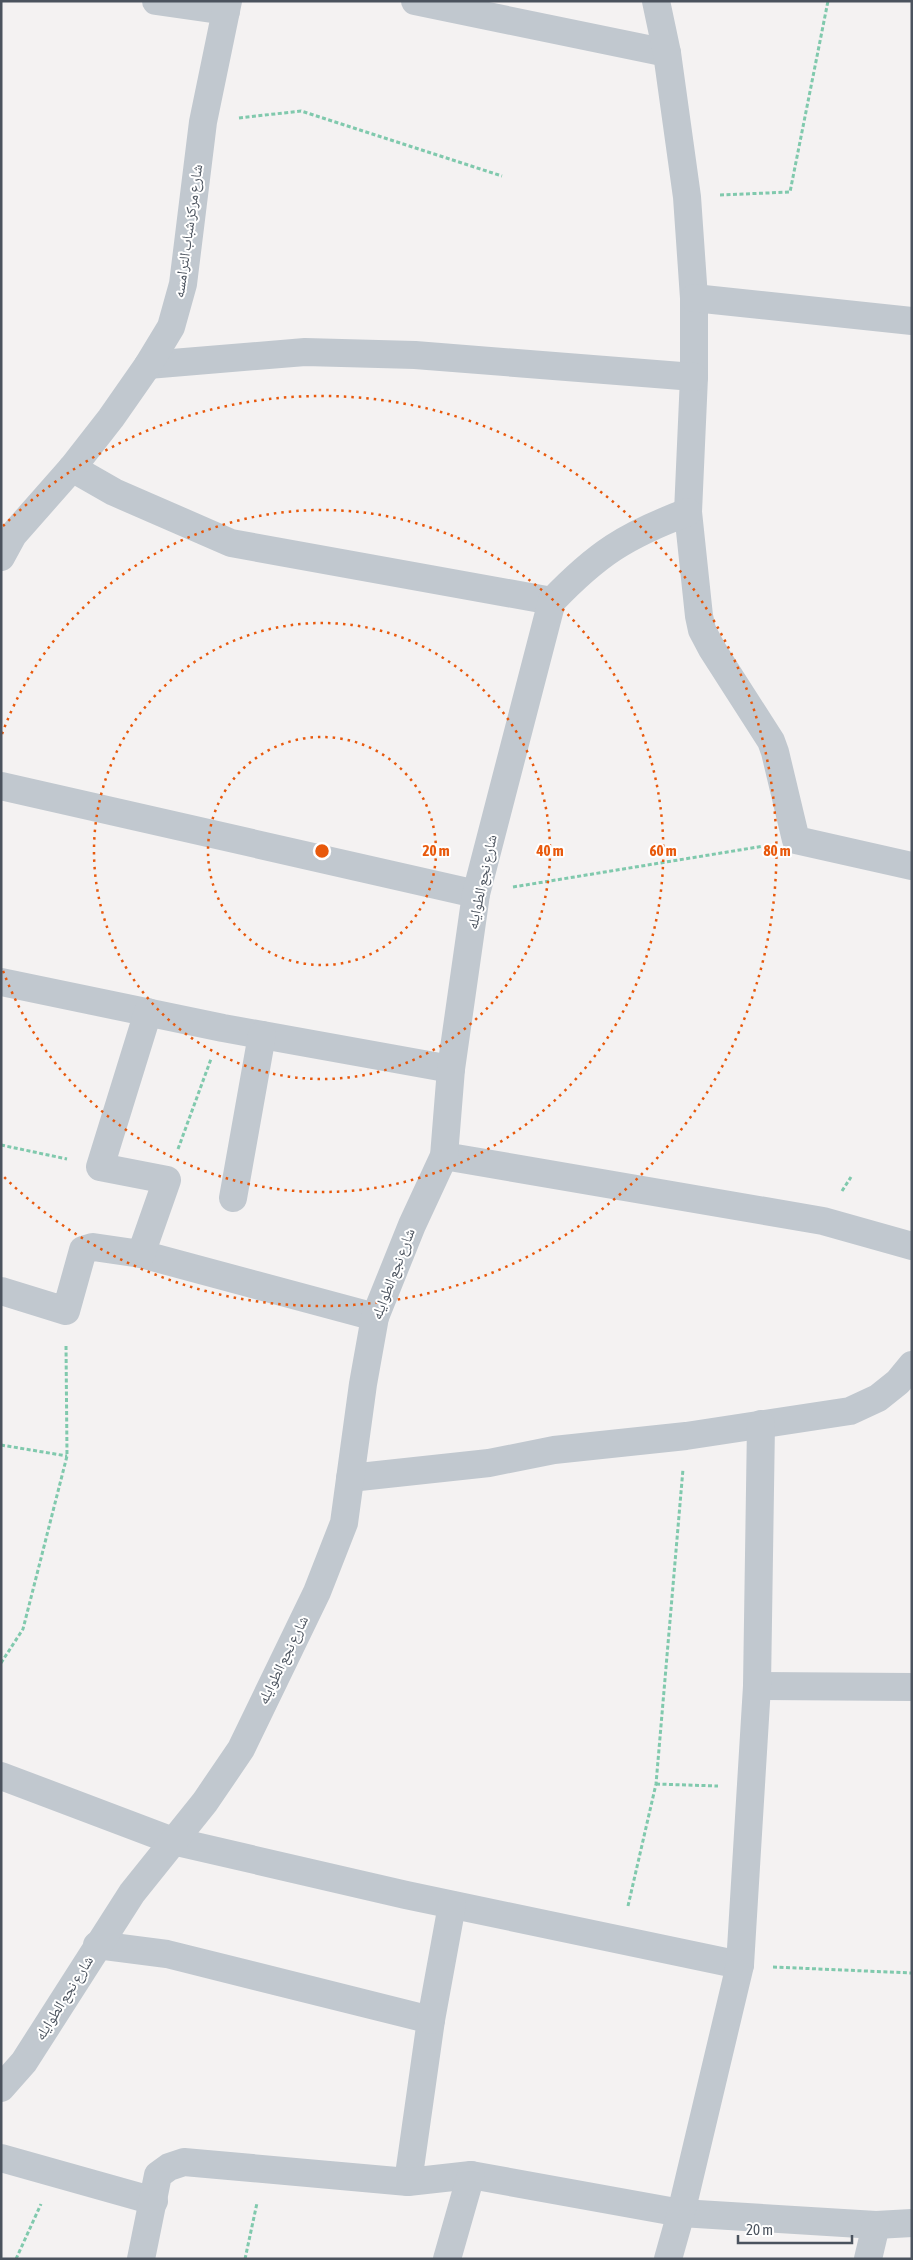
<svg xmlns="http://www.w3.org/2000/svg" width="913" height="2260" font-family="'Asap Condensed','Noto Naskh Arabic',sans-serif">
<rect width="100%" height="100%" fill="#f4f2f2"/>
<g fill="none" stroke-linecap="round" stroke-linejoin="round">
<g stroke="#80c9ad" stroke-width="3" stroke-dasharray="4 2.5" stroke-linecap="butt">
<path d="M239,118l62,-7 201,65"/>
<path d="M720,195l70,-3 38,-191"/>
<path d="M513,887l251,-41"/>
<path d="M1,1145l66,14"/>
<path d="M178,1149l33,-90"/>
<path d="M842,1191l9,-14"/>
<path d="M1,1445l66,11"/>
<path d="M1,1663l22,-34 44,-173 -1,-112"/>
<path d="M656,1784l62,2"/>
<path d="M628,1906l28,-122 27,-315"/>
<path d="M773,1967l139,6"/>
<path d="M16,2259l25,-55"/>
<path d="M245,2259l12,-56"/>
</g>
<g stroke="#c1c8cf" stroke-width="28">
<path d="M156,1l70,10"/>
<path d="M415,1l252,52"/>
<path d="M656,1l11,52 20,144 7,101v79l-6,135 11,104 3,14 10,19 59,92 4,11 21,88 116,26"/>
<path d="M694,298l218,23"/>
<path d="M148,365l157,-13 110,3 279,22"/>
<path d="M72,468l42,24 117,51 321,58"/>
<path d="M1,557l12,-22 59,-67 39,-50 37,-53 23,-38 12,-43 20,-162 25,-121"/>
<path d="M1,786l475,108"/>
<path d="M1,982l222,46 228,41"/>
<path d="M444,1156l379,65 89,25"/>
<path d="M233,1198l29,-163"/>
<path d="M141,1254l234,63"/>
<path d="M1,1291l65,20 17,-61 10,-3 48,7 26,-74 -67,-13 48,-155"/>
<path d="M350,1478l139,-15 65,-13 132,-14 164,-25 28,-13 20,-16 14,-17"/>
<path d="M757,1686l155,1"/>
<path d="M1,1776l172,65 233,54 334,70"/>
<path d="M97,1945l70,9 264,66 -23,162"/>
<path d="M431,2020l21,-115"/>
<path d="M1,2088l23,-26 108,-169 73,-91 36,-53 76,-157 27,-69 19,-139 12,-67 37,-92 32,-69 7,-87 25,-175 76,-293c45,-47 74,-66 136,-89"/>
<path d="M1,2158l153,43"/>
<path d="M141,2259l17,-84 11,-8 15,-5 224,20 63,-7 210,38 195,12 36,-2"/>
<path d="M447,2259l24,-84"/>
<path d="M668,2259l13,-46 59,-248 17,-279 4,-262"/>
<path d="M868,2259l8,-34"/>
</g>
</g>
<g fill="none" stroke="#e8590c" stroke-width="2.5" stroke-dasharray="2.5 5">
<circle cx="322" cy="851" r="114"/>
<circle cx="322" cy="851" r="228"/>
<path d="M2 734A341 341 0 1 1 2 968"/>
<path d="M3 526A455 455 0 1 1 3 1176"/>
</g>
<g text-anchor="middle" stroke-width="4" stroke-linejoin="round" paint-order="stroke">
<g font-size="15" fill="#4b535e" stroke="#fff">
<text transform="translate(188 231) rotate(-82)" y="5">شارع مركز شباب الترامسه</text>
<text transform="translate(482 882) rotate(-78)" y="5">شارع نجع الطوايله</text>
<text transform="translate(393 1274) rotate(-69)" y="5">شارع نجع الطوايله</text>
<text transform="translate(283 1660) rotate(-64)" y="5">شارع نجع الطوايله</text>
<text transform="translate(64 1998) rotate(-58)" y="5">شارع نجع الطوايله</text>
</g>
</g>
<circle cx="322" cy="851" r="8" fill="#e8590c" stroke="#fff" stroke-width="2.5"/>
<g font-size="15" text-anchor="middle" font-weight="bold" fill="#e8590c" stroke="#fff" stroke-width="4" stroke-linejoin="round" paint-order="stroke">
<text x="436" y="856">20 m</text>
<text x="550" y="856">40 m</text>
<text x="663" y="856">60 m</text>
<text x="777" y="856">80 m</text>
</g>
<rect width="913" height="2260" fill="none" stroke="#4b535e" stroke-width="5"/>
<path d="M738 2235v8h114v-8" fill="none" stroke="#4b535e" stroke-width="2.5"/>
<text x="746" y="2235" font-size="15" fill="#4b535e" stroke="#ffffff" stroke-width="4" paint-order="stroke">20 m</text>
</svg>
